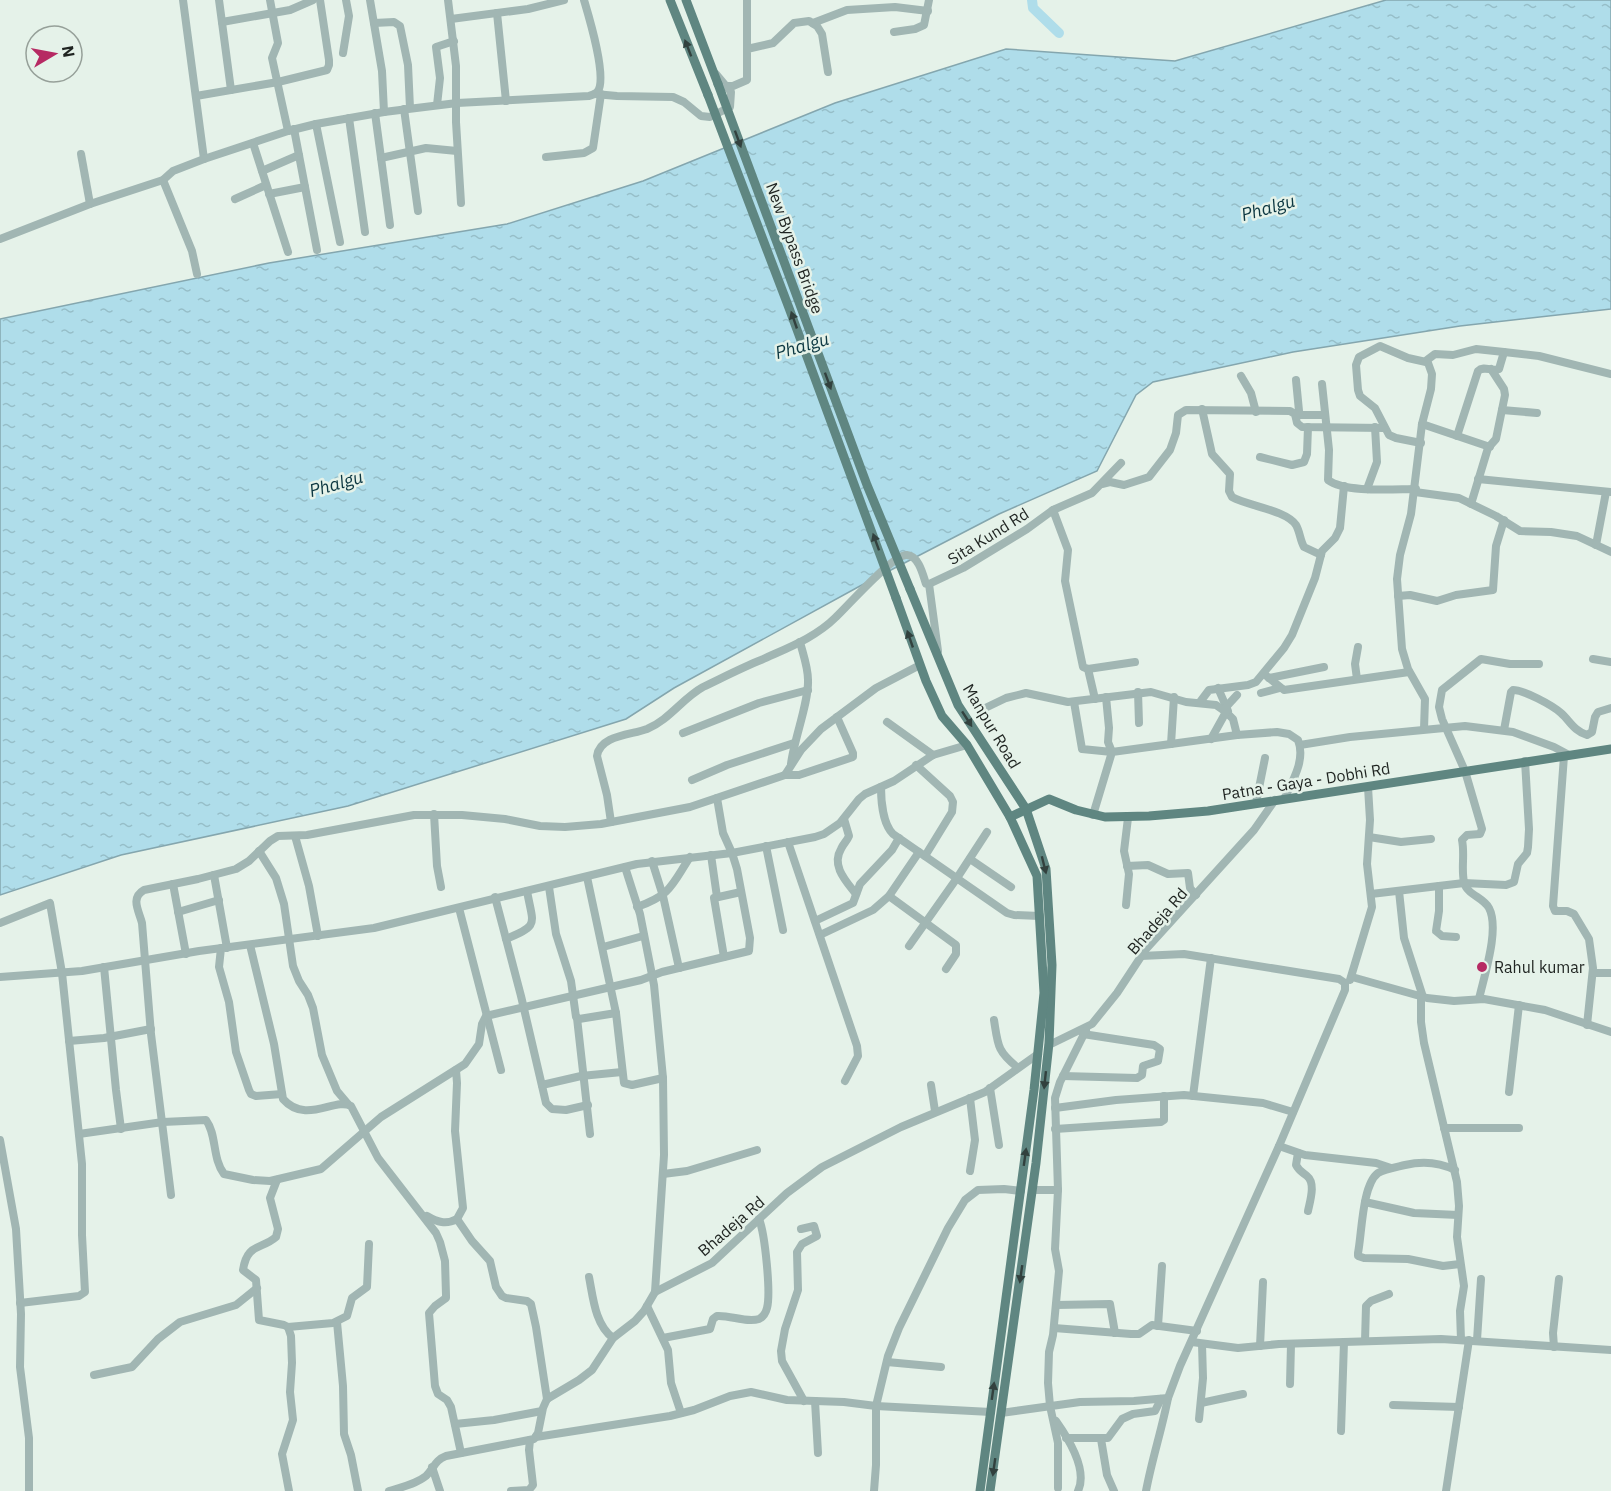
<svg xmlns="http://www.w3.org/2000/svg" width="1611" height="1491" font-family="'IBM Plex Sans',sans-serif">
<defs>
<pattern id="water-ripples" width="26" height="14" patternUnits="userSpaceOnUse" patternTransform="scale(1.5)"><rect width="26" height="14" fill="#afddea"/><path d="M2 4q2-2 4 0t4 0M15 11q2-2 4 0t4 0" fill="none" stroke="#96bec8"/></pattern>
</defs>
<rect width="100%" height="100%" fill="#e5f2e9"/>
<path fill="url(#water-ripples)" stroke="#84a6ae" stroke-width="1.5" d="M1386,0h225v309l-151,17 -167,26 -140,30 -17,13 -39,76 -98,43 -139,72 -186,102 -48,31 -278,87 -227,49 -121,40v-576l269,-56 238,-39 136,-43 192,-78 171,-54 169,12z"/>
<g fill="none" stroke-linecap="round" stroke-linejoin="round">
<path stroke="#afddea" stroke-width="10" d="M1032,0l1,8 26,25"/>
<g stroke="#a1b6b3" stroke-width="8">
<path d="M183,0l21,159"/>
<path d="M219,0l12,90"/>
<path d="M270,0l8,43 -6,15 16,73"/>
<path d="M370,0l12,71 2,41"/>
<path d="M448,0l8,66v56l5,81"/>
<path d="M747,0v49"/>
<path d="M497,13l9,88"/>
<path d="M451,19l77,-10 36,-9"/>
<path d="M222,22l68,-12 23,-10"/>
<path d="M374,23l20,-1 6,4 8,39 2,43"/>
<path d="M813,23l34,-13 48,-3 33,4"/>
<path d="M894,32l21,-3 9,-4 5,-25"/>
<path d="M343,53l6,-37 -3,-16"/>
<path d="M716,74l10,12h7l14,-6v-31l26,-6 21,-20 15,-2 8,5 5,8 6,38"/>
<path d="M595,94l22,2 56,1 11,5 17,14 9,1 20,-10 1,-15 -5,-6"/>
<path d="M196,96l82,-14 49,-12 2,-5v-5l-9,-60"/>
<path d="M437,105l3,-27 -4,-31 18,-6"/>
<path d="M404,109l14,102"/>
<path d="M375,113l15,112"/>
<path d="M349,118l16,114"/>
<path d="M316,124l24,118"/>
<path d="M294,129l23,121"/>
<path d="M253,143l35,109"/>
<path d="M81,154l9,50"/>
<path d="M546,157l38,-4 9,-5 8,-54"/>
<path d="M381,158l45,-10 31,3"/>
<path d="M262,171l37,-16"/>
<path d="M163,180l29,71 5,23"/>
<path d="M269,194l36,-7"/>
<path d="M235,199l31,-14"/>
<path d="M0,239l90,-35 73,-24 10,-9 31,-12 84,-28 28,-7 68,-12 73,-9 132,-7c3,-1 7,-2 9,-5 9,-15 -9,-74 -14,-91"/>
<path d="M1241,376l10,17 5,19"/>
<path d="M1296,380l3,31 -3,6"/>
<path d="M1322,384l7,66 -1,30c17,13 66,9 88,9"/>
<path d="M1202,409l10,45 18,20 -1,17 3,6c16,9 54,13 64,28 4,7 4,15 8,22l17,8"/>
<path d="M1502,410l35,3"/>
<path d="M1298,415h27"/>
<path d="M1422,424l68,23"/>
<path d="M1457,436l21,-65c6,-6 14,1 21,-2l5,-17"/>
<path d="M1421,443l-25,-5 -7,-3 -14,-27 -15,-12 -2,-6 -2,-25 3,-8 21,-11 28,12 18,4"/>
<path d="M1260,457l32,8 12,-3 3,-8 1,-27"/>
<path d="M1478,479l133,13"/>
<path d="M1102,484l8,-2 14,3 25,-8 21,-27 6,-17 2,-18 8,-5 104,1 5,3 2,9 5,4 82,1"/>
<path d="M1367,489l10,-27 -2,-35"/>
<path d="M1415,492l44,6 37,18 24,15 31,1 26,4 34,16"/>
<path d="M1471,504l17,-56 8,-9 9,-44 -1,-6 -13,-20"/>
<path d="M1053,510l15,40 -3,31 18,86 5,2 47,-7"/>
<path d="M1596,545l10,-53"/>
<path d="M929,584l34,-16 64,-39 26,-19 39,-17 29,-30"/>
<path d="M1398,596l12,-1 27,6 19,-6 37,-5 3,-44 8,-26"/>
<path d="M1593,659l18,3"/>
<path d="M1088,669l7,30"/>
<path d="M1264,674l20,16 125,-18"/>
<path d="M1269,678l55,-11"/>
<path d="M1357,679l-2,-15 3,-17"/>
<path d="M1218,688l10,23"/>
<path d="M1138,692l1,31"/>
<path d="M1261,693l19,-5"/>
<path d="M1074,702l8,47 30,3 -4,-10 1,-14 -3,-31"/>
<path d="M1200,702l9,-12 39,-5 8,-3 28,-34 8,-13 23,-57 7,-27 13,-13 5,-10 4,-42"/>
<path d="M981,710l25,-12 20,-5 42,9 83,-10 35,10 30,3 10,7 7,7 4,16"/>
<path d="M887,722l46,33"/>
<path d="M1424,729l1,-30 -17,-30 -6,-20 -5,-70 3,-24 11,-41 11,-90 9,-35 1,-15 -5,-14 8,-6 18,1 23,-6 28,3 35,4 72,18"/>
<path d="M1504,730l7,-38 2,-2c11,0 39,15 48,23 9,8 13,18 26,22l5,-3 3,-15 3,-5 13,-4"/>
<path d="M683,733l76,-30 49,-13"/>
<path d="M1211,739l15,-27v-5l11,-12"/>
<path d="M1171,744l3,-47"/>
<path d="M1300,745l50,-8 115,-11 48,6 41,15 15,8"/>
<path d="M1564,756l-11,150 2,5h12l7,3 15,25 4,29 -6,57"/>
<path d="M791,764c3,-25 18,-62 17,-84 0,-13 -5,-26 -8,-38"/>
<path d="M916,765l34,31 3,6 -1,10 -27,44"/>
<path d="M785,775h14l54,-18v-4l-16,-36"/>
<path d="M692,780l35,-15 67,-22"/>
<path d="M881,787c0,14 2,37 12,47l114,79 7,2 26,1"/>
<path d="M1256,803l9,-45"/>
<path d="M434,814l3,52 4,21"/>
<path d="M1093,815l19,-63 125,-17 40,-3 12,2 9,6c8,20 -6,42 -14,59"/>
<path d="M844,819l5,17c-2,5 -6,8 -8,13 -10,17 5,32 15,45"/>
<path d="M611,822l-4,-27 -10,-39c3,-21 34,-21 50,-27 22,-9 36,-31 56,-42 19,-9 38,-19 58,-27 26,-12 54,-22 75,-43 12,-11 57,-63 71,-62 12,1 16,20 19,29h3l9,67"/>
<path d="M295,836l14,50 9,50"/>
<path d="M1369,837l32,5 30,-3"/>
<path d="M788,842l69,204 1,10 -13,25"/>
<path d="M766,846l17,84"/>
<path d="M259,851l17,27 8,26 9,62 6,15 9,14 5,13 9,47 15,36 11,13"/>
<path d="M711,855l6,42"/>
<path d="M970,859l41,28"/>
<path d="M652,861l11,35 16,72"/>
<path d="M1127,866l21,-1 20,9 20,-1 2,15 6,7"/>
<path d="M625,867l15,47 14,71 9,93 1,77 -9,137"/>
<path d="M214,875l13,73"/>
<path d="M587,877l29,136 8,70 8,2 31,-7"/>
<path d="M173,884l13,70"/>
<path d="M1439,886v25l-3,20 6,5 14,1"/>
<path d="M549,887l7,47 15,47 5,36 3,2 37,-6"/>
<path d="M1399,891l5,47 19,59"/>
<path d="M1371,894l93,-11 42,2 8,-3 4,-18 9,-11 1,-6 1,-18 -4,-68"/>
<path d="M889,896l67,49v9l-10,15"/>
<path d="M495,897l26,99 25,107 6,6 14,1 22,-5"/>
<path d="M1126,905l3,-31 -5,-23 4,-33"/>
<path d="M637,907c34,-12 34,-21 53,-50"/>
<path d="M459,908l42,162"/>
<path d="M178,912l41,-12"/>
<path d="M815,921l38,-18 7,-19 32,-34 7,-12"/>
<path d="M0,923l50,-20 12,70 20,191v71l3,57 -6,4 -59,7"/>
<path d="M820,935l53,-25 16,-14 30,-44"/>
<path d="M506,939c34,-14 27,-14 21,-48"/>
<path d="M250,945l24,99 9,55c23,26 52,-2 68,7l27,52 58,75 4,9 5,19 1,34v3l-11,8 -6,7 6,73 3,8 9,6 4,7 10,46"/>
<path d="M909,946l48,-68 30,-46"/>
<path d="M603,947l40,-11"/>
<path d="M221,948l-2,19 10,35 7,50 13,38 2,4 5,2 26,-2"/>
<path d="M724,957l-10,-59 27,-6"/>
<path d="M104,967l12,123 5,39"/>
<path d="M1593,973h18"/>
<path d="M0,977l82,-6 117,-20 175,-23 263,-64 95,-11 83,-16 9,-3 16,-11 19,-24 6,-5 29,-13 39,-26 34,-10"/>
<path d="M1352,977l75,21 27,3 30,-2 61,11 66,22"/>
<path d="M1350,980l22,-73 -5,-43 3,-44 -2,-33"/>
<path d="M1421,997v25l3,21 33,139 2,24 -2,31 7,49 -4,25 1,29"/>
<path d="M1479,999c5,-23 21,-70 10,-91 -6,-11 -22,-13 -25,-26 -3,-14 1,-28 -2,-42l5,-5 13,-1 2,-5 -17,-58 -23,-52 -3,-12 3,-17 39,-31 29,5h29"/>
<path d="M577,1018l13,116"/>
<path d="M994,1020c4,25 3,31 23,47"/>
<path d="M69,1041l35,-3 47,-9"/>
<path d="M1049,1045l43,-21 25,-31 29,-44 108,-119 21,-30"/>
<path d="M1063,1076l74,2 5,-3 1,-9 15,-5 2,-12 -6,-4 -71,-11"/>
<path d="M542,1085l39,-9 41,-4"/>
<path d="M931,1085l4,26"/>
<path d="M990,1088l9,57"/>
<path d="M1509,1092l10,-87"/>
<path d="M1193,1096l18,-138"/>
<path d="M970,1098l5,42 -5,31"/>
<path d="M1055,1108l61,-8 68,-5 79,8 30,9"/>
<path d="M1444,1128h75"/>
<path d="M1055,1129l106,-7 3,-2v-24"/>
<path d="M79,1134l84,-12 43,-2c11,15 6,38 18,54l29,6 17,1 51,-12 60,-52 84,-53 14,-20 3,-20 4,-8 155,-36 21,-8 87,-21 1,-13 -13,-69 -5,-16 -9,-20 -6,-35"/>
<path d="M0,1140l16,89 5,85 -1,53 9,71v53"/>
<path d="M1279,1146l26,9 71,8 15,5"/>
<path d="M1298,1153l-2,12c3,6 6,7 11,11 9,7 3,25 1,35"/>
<path d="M1455,1170c-16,-8 -33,-9 -50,-5 -8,2 -20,4 -27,8 -16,12 -16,60 -20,80v3l6,2 44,1 35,7 17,-2"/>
<path d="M663,1174l24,-3 70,-21"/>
<path d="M277,1180l-7,18 8,31 -2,8c-15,13 -29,6 -33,33l13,10 3,40 25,5 4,2 3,9 1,27 -2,29 3,28 -11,34 7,37"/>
<path d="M1033,1190h25l-3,-92 5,-16 26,-52"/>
<path d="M1058,1190l-3,59 4,22 -6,64 -4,17 -1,31 2,23 8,37v45"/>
<path d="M171,1195l-20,-161 -9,-111c-3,-12 -12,-25 2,-33l54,-11 38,-10 13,-8 21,-20 8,-5 29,-1 107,-20h48l43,4 35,7 25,1 36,-3 89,-17 95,-32 16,-25 20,-21 55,-41 44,-23"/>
<path d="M1365,1202l49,11 44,2"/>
<path d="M427,1216c10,6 19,9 30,3l6,-11 -8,-77 2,-48 -1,-13"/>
<path d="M457,1219l15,22 18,20 6,26 6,9 4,2 21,3 4,3 5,23 11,72"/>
<path d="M801,1229l13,-3 3,10 -15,8 -5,8 1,38 -13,39 -4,22 1,10 22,40"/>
<path d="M589,1277c4,20 6,48 24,61"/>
<path d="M1056,1305l54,-1 5,29"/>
<path d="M647,1306l21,44 3,33 10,30"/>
<path d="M337,1322l6,64 1,48 7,21 7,36"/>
<path d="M1158,1326l4,-60"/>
<path d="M288,1327l45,-4 14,-7 5,-18 15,-11 2,-43"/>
<path d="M1054,1328l77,6h8l13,-9 45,6"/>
<path d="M663,1338l47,-9 3,-10 4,-3c13,-1 30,7 42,3 4,-2 7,-7 8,-11 4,-15 -2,-74 -8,-89"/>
<path d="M1477,1340l4,-61"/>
<path d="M1365,1341l1,-35 5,-5 18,-7"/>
<path d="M1192,1342l46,6 41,-4 162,-5 170,11"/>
<path d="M1260,1346l3,-64"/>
<path d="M1554,1347l-1,-14 6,-54"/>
<path d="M887,1362l54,5"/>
<path d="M94,1375l38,-8 26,-28 22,-17 56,-17 21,-17"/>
<path d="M1290,1384l1,-40"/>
<path d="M815,1401l3,52"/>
<path d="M1201,1403l42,-9"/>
<path d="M1393,1405l66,2"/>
<path d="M1001,1413l79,-11 54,-1 34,-3 12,-32 99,-220 66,-156v-7l-6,-4 -155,-25 -43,2"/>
<path d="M1199,1419l4,-41 -1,-34"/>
<path d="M1056,1421c12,17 32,49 22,70"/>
<path d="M455,1424l39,-4 48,-9"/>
<path d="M1341,1431l3,-89"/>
<path d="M536,1437l134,-21 24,-6 36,-14 21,-4 36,8 57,2 32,4 115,6"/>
<path d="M1066,1438h42l14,-19 11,-5 22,-3 6,-12"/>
<path d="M1101,1439l6,36 7,16"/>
<path d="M432,1467l8,24"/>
<path d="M389,1491c13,-4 27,-7 37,-15 8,-8 9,-16 20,-20l88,-17 4,-6 5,-25 4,-9 32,-19 13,-10 21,-32 22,-17 9,-10 11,-19 57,-29 75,-70 35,-26 79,-40 84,-35 53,-38"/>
<path d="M511,1491l18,-1 4,-5 -4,-35 1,-10"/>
<path d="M874,1491l2,-26v-59l12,-50 11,-28 49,-100 17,-28 13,-10 26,-1 17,2"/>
<path d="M1146,1491c6,-32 16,-62 22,-93"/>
<path d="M1446,1491l23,-151"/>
</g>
<g stroke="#5f8681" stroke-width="9">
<path d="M670,0l38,95"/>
<path d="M686,0l32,84"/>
<path d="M910,589l48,116 68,104 20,60 6,96 -3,78 -13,120 -46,328"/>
<path d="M896,598l30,83 16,35 25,29 43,72 27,59 7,117 -10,97 -54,401"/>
<path d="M1010,817l39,-18 27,11 29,7 44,-1 59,-5 403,-62"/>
</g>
<g stroke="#5f8681" stroke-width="9">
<path d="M718,84l149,401 43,104"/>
<path d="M708,95l81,213 107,290"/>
</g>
</g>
<defs><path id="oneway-solid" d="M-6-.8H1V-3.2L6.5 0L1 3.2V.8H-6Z" transform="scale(1.5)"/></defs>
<g fill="#32413e">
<use href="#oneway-solid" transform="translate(688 48) rotate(-111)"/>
<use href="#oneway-solid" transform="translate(738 139) rotate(70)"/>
<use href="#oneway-solid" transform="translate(794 320) rotate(-109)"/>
<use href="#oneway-solid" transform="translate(828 381) rotate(70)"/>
<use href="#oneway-solid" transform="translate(876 542) rotate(-110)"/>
<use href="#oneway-solid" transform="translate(910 639) rotate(-109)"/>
<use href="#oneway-solid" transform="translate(967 719) rotate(57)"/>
<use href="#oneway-solid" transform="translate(1044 865) rotate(76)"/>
<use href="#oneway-solid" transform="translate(1045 1080) rotate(96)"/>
<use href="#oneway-solid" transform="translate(1025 1157) rotate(-82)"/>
<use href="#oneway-solid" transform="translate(1021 1274) rotate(98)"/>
<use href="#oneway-solid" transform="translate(993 1391) rotate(-82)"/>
<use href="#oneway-solid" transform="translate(994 1467) rotate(98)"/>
</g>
<circle fill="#b62a63" stroke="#e5f2e9" stroke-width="2" cx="1482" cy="967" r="6"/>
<g text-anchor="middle" stroke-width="5" stroke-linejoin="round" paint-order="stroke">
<g font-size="16" fill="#1f2421" stroke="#e5f2e9">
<text transform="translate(795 248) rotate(70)" y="6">New Bypass Bridge</text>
<text transform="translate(988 536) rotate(-32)" y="6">Sita Kund Rd</text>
<text transform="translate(992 726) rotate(59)" y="6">Manpur Road</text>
<text transform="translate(1306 781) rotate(-9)" y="6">Patna - Gaya - Dobhi Rd</text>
<text transform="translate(1157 921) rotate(-49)" y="6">Bhadeja Rd</text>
<text transform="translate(731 1226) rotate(-41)" y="6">Bhadeja Rd</text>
</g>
<g font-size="16" fill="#1f2421" stroke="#e5f2e9" text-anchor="start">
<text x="1494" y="973">Rahul kumar</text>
</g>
<g font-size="18" font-style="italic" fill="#0d3842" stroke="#e5f2e9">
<text transform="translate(1268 208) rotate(-16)" y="6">Phalgu</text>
<text transform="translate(802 346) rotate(-16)" y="6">Phalgu</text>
<text transform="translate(336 484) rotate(-16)" y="6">Phalgu</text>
</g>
</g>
<g transform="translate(54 54) rotate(80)"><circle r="28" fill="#e5f2e9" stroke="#96a099" stroke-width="1.5"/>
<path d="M0-4.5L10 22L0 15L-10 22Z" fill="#b62a63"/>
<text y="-9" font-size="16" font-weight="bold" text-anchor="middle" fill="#1f2421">N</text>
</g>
</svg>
